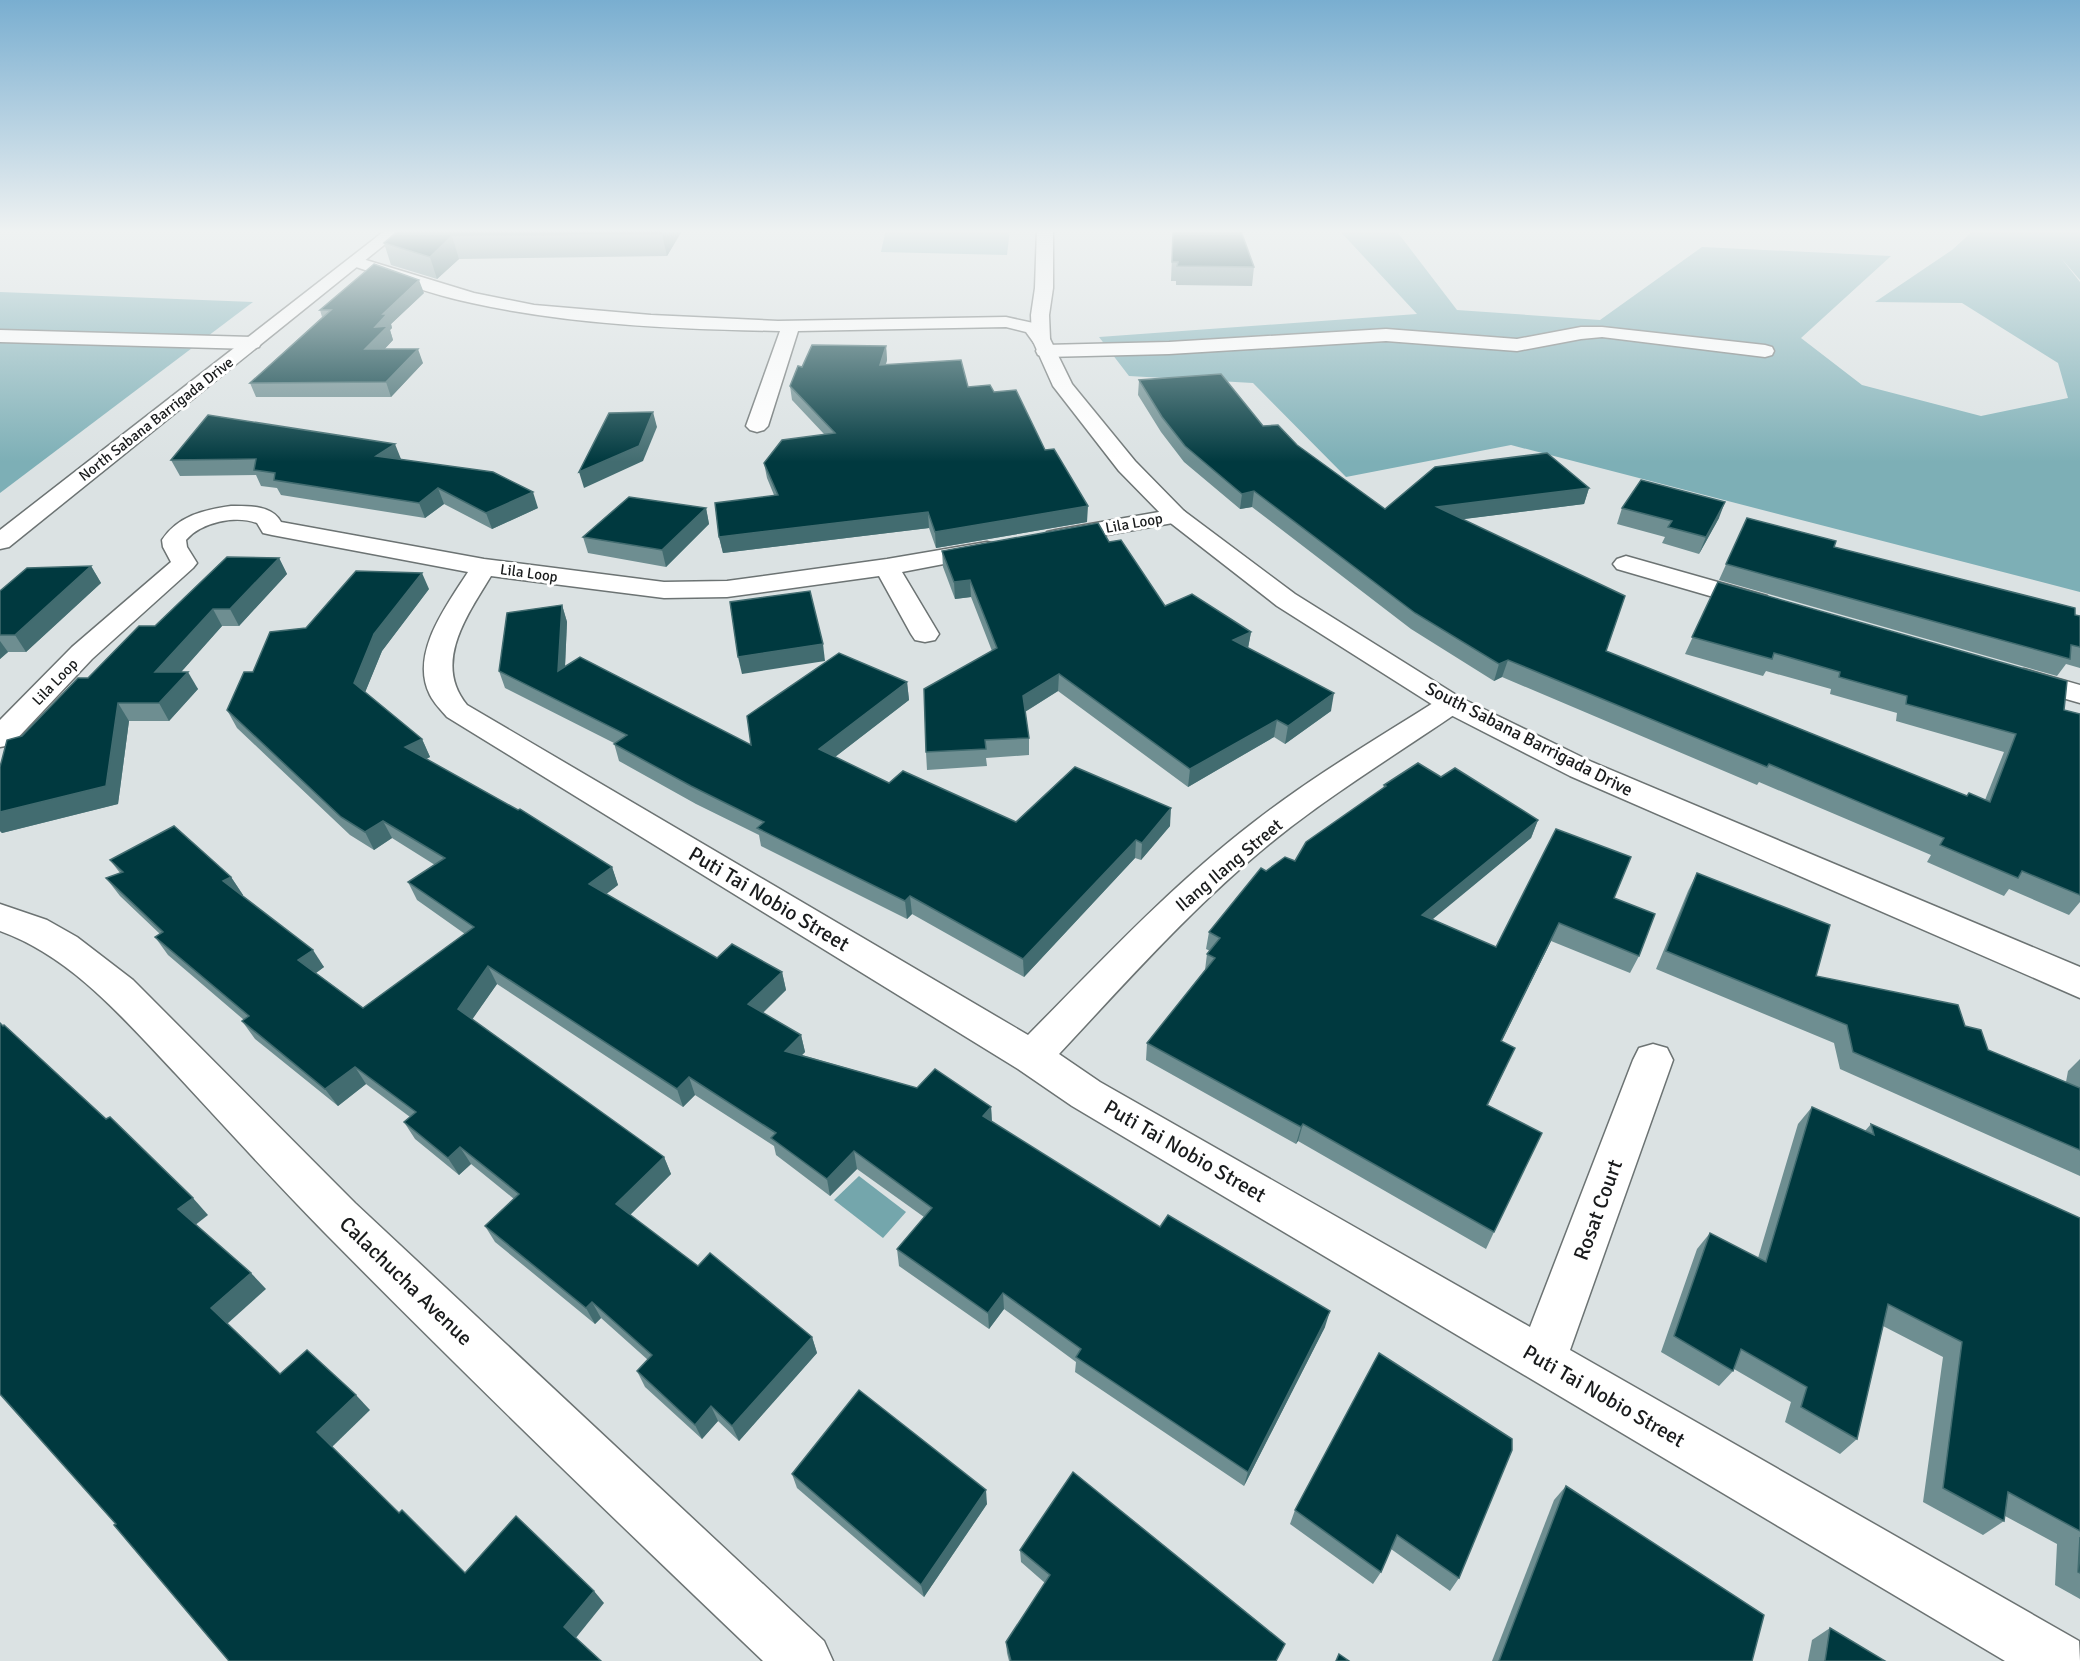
<svg xmlns="http://www.w3.org/2000/svg" width="2080" height="1661" font-family="Signika,sans-serif">
<rect width="100%" height="100%" fill="#dbe2e3"/>
<g fill="#7dafb6">
<path d="M886,229h124l-3,26 -126,-3z"/>
<path d="M1338,229h57l62,81 143,10 102,-73 189,9 -90,82 61,47 119,31 87,-18 -10,-35 -96,-60 -87,-1 77,-52 23,-21h105v51l-19,-22 19,24v310l-569,-147 -165,32 -93,-94 -124,-7 -30,-39 318,-23z"/>
<path d="M0,292l253,10 -253,191z"/>
</g>
<path fill="#74a6ac" d="M859,1176l47,36 -23,26 -49,-38z"/>
<g fill="none" stroke-linecap="round" stroke-linejoin="round">
<g stroke="#6c7373" stroke-width="3">
<g id="street">
<path d="M356,257l118,36 60,12 117,10 127,6 228,-4 32,7 12,15 -2,4h-14l-8,-11 -20,-5 -208,4 -30,95 -4,4 -7,2 -7,-2 -4,-4 34,-95c-102,-2 -208,-6 -308,-28 -41,-8 -82,-25 -122,-38l-2,-3z"/>
<path d="M1581,327h21l163,18 7,2 2,4 -2,4 -7,2 -163,-20 -21,2 -64,12 -131,-10 -217,13 -124,3 -7,-2 -2,-4 2,-4 7,-2 124,-3 217,-13 131,10z"/>
<path d="M0,330l252,7 7,2 2,4 -2,4 -7,2 -252,-7z"/>
<path d="M231,506c18,0 41,-1 50,16l203,37 180,23 63,-1 160,-22 100,-17 9,2 3,5 -3,5 -94,18 37,62 -4,6 -10,2 -10,-2 -4,-6 -32,-58 -152,21 -63,1 -173,-22c-23,38 -59,87 -24,129l561,330c73,-74 144,-150 226,-213 59,-46 124,-84 187,-124l10,-3 10,3 5,6 -5,6c-61,42 -125,81 -183,127 -80,64 -149,142 -219,217l41,28 430,245 103,-267 6,-12 14,-4 14,4 6,12 -103,290 509,291 1,20h-75l-933,-555 -54,-37 -571,-352c-6,-7 -13,-14 -17,-22 -21,-41 17,-90 38,-123l-196,-37 -9,-2 -6,-10c-21,-8 -56,-1 -71,17l1,7 10,16 -4,5 -101,91 -81,86 -11,2v-27l72,-73 99,-85 -8,-15 -1,-7c16,-24 41,-30 69,-34z"/>
<path d="M1176,509l8,2 4,5 -4,5 -128,23 -9,-2 -3,-5 3,-5 9,-2z"/>
<path d="M1626,556l141,40 4,6 -4,6 -9,2 -141,-41 -4,-5 4,-5z"/>
<path d="M2024,669l56,16v18l-66,-19 -4,-6 4,-6z"/>
<path d="M0,904l47,16 30,17 56,43 222,223 469,438 9,20h-70c-148,-141 -295,-283 -438,-428 -51,-52 -100,-106 -149,-159 -52,-55 -104,-117 -176,-143z"/>
</g>
</g>
<g stroke="#6c7373" stroke-width="3">
<g id="secondary">
<path d="M387,229h17l-395,318 -9,2v-19z"/>
<path d="M1037,229h16v59l-4,27 1,24 22,45 63,77 49,50 111,83 166,104 131,64 488,205v31l-510,-222 -129,-66 -164,-104 -109,-85 -49,-50 -66,-85 -21,-47 -1,-24 4,-27z"/>
</g>
</g>
<use href="#street" fill="#fff" fill-rule="evenodd"/>
<use href="#secondary" fill="#fff" fill-rule="evenodd"/>
</g>
<g fill="#6e8e91">
<path d="M400,229h283l-16,27 -208,3 -22,20 -46,-14 -7,-22z"/>
<path d="M1173,231l81,36 -2,19 -76,-1v-4h-5z"/>
<path d="M424,293l-33,31 1,4 -2,2 3,10 -9,9 39,14 -32,34h-135l-6,-14 72,-66 -2,-7z"/>
<path d="M886,346l1,14 -1,4 82,23 26,5 51,58 42,72 -151,26 -7,-20 -206,25 -4,-16 55,-42 -7,-17 -3,-15 60,-29 -32,-34 -2,-14 12,-19z"/>
<path d="M1139,380l124,46 34,19 88,64 204,-21 -5,16 -121,15 143,132 361,145 18,4 19,-48 -108,-31 1,-8 -67,-19 1,-5 -65,-18 -3,5 -78,-22 33,-72 346,128 16,4v188l-11,13 -60,-26 -5,7 -77,-34 4,-7 -172,-73 -2,3 -255,-108 -8,4 -83,-52 -159,-122 -12,2 -56,-47 -23,-30 -23,-37z"/>
<path d="M401,459l137,49 -46,21 -48,-25 -19,14 -144,-23 -4,-7 -16,-2 -5,-11 -76,1 -9,-16z"/>
<path d="M706,508l3,16 -43,43 -78,-14 -5,-16z"/>
<path d="M1622,508l97,10 -20,36 -37,-11 3,-6 -48,-13z"/>
<path d="M1747,518l87,29 246,69v52l-14,-4 -9,12 -338,-96z"/>
<path d="M1109,542l56,64 86,26 -3,16 83,63 -46,33 -11,-7 -86,50 -130,-96 -33,21 4,26v17l-43,3 1,8 -60,4 -1,-18 66,-101 -21,-54 -16,2 -12,-32 -1,-16z"/>
<path d="M279,558l8,16 -48,52h-17l-41,46 17,17 -29,32h-40l-11,83 -116,29 -2,-2v-64l22,-31 133,-110z"/>
<path d="M91,566l10,17 -75,69h-18l-8,7v-68z"/>
<path d="M429,589l-47,62 -17,41 57,47 8,18 -4,2 186,108 6,18 -12,9 111,64 65,14 4,18 -23,23 38,22 4,17 -3,3 115,33 74,19 1,15 168,105 165,100 -81,159 -169,-114 1,-10 -72,-53 -15,20 -90,-63 -2,-17 27,-32 -67,-48 -27,27 -54,-41 -2,-9 -79,-51 -12,12 -186,-123 -25,35 192,138 7,17 -41,41 68,51 114,71 5,16 -78,88 -21,-20 -16,18 -57,-52 -8,-16 11,-11 -47,-42 -6,6 -100,-82 -10,-16 29,-27 -43,-35 -12,11 -44,-36 -11,-17 6,-5 -44,-33 -28,22 -83,-67 -13,-18 2,-1 -76,-65 -13,-18 5,-3 -40,-38 -14,-18 14,-5 -10,-13 121,17 12,18h-1l82,72 -8,6 47,35 102,-74 -48,-34 -9,-18 27,-17 -43,-27 -18,12 -24,-15 -113,-107 -10,-18 26,-38 53,-44z"/>
<path d="M562,605l5,17 -2,45 186,78 156,-63 2,18 -74,57 54,26 127,39 154,4 -29,34 -6,-2 -111,119 -112,-63 -5,5 -146,-73 -2,-11 -63,-31 -77,-43 -5,-18 -109,-55 -6,-17z"/>
<path d="M1441,777l97,43 -7,18 -99,81 64,28 118,-49 25,58 -9,17 -79,-32 -49,100 5,24 -19,40 6,127 -8,17 -188,-108 -2,3 -150,-84 1,-17 58,-73 2,-16 3,-3 -4,-2 3,-17 57,-61 29,-10 88,-72 1,-4z"/>
<path d="M1697,873l119,103 149,50 23,24 78,32 2,-11 12,-12v117l-240,-107 -6,-26 -178,-74 32,-78z"/>
<path d="M1812,1107l53,24 6,-7 209,94v381l-25,-14 2,-41 -52,-28 -1,5 -21,14 -60,-33 20,-145 -60,-31 -26,113 -17,15 -55,-32 6,-20 -57,-33 -1,2 -14,15 -58,-34 36,-103 13,-16 48,25 40,-134z"/>
<path d="M1379,1353l80,225 -9,13 -59,-42 -10,23 -8,12 -83,-60 5,-14z"/>
<path d="M792,1474l195,30 -63,93 -127,-109z"/>
<path d="M1566,1486l186,175h-260l62,-161z"/>
<path d="M1020,1550l256,111h-267l-2,-8 -1,-11 39,-59 -24,-21z"/>
<path d="M1830,1628l55,33h-77l4,-21z"/>
</g>
<g fill="#426c70">
<path d="M665,229h18l-16,27 -5,-22z"/>
<path d="M452,236l7,23 -22,20 -7,-22z"/>
<path d="M419,280l5,13 -33,31 1,4 -2,2 3,10 -22,24 -6,-15 10,-22 8,-13z"/>
<path d="M886,346l1,14 -6,19 -1,-14z"/>
<path d="M418,349l5,14 -32,34 -5,-15z"/>
<path d="M653,412l4,15 -14,34 -59,27 -5,-16z"/>
<path d="M395,444l6,15 -19,12 -6,-15z"/>
<path d="M438,488l6,16 -19,14 -6,-15z"/>
<path d="M1589,488l-5,16 -151,19 4,-16z"/>
<path d="M1254,491l-2,16 -12,2 2,-15z"/>
<path d="M533,492l5,16 -46,21 -6,-16z"/>
<path d="M1725,502l-6,16 -20,36 7,-17z"/>
<path d="M1088,506l-1,16 -151,26 -1,-16z"/>
<path d="M706,508l3,16 -43,43 -4,-17z"/>
<path d="M928,512l1,16 -206,25 -4,-16z"/>
<path d="M279,558l8,16 -48,52 -9,-17z"/>
<path d="M91,566l10,17 -75,69 -11,-17z"/>
<path d="M422,573l7,16 -47,62 -20,49 -8,-17 20,-49z"/>
<path d="M970,580l1,17 -16,2 -1,-17z"/>
<path d="M562,605l5,17 -3,66 -6,-17z"/>
<path d="M213,609l9,17 -56,63 -11,-17z"/>
<path d="M1251,632l-3,16 -15,-8z"/>
<path d="M0,641l8,11 -8,7z"/>
<path d="M823,644l2,17 -83,13 -4,-17z"/>
<path d="M1508,660l-6,17 -8,4 5,-17z"/>
<path d="M188,672l10,17 -29,32 -10,-18z"/>
<path d="M1059,674l-1,17 -35,22v-17z"/>
<path d="M907,682l2,18 -87,67 -3,-18z"/>
<path d="M1334,693l-3,18 -46,33 3,-18z"/>
<path d="M118,703l11,18 -11,83 -116,29 -2,-2v-19z"/>
<path d="M1277,720l-3,17 -86,50 2,-18z"/>
<path d="M422,739l8,18 -17,8 -8,-18z"/>
<path d="M1171,808l-1,18 -29,34 1,-17z"/>
<path d="M1538,820l-7,18 -115,95 6,-18z"/>
<path d="M383,821l9,17 -18,12 -9,-18z"/>
<path d="M1136,840l-1,18 -111,119 -1,-18z"/>
<path d="M612,867l6,18 -22,17 -7,-18z"/>
<path d="M231,877l12,18 -8,4 -12,-18z"/>
<path d="M910,896l2,18 -5,5 -2,-18z"/>
<path d="M1559,923l-8,18 -58,117 8,-17z"/>
<path d="M313,950l11,17 -15,11 -11,-18z"/>
<path d="M488,966l9,18 -30,43 -9,-18z"/>
<path d="M782,972l4,18 -33,32 -5,-18z"/>
<path d="M801,1035l4,17 -16,16 -4,-17z"/>
<path d="M355,1067l11,17 -28,22 -13,-17z"/>
<path d="M689,1077l6,18 -12,12 -6,-18z"/>
<path d="M991,1107l1,17 -9,-8z"/>
<path d="M1303,1124l-5,17 -2,3 5,-17z"/>
<path d="M460,1147l11,17 -12,11 -11,-17z"/>
<path d="M854,1151l3,18 -27,27 -3,-17z"/>
<path d="M664,1157l7,17 -47,47 -8,-17z"/>
<path d="M193,1198l15,17 -14,11 -16,-17z"/>
<path d="M251,1273l15,16 -39,35 -16,-16z"/>
<path d="M1003,1293l1,16 -15,20 -1,-16z"/>
<path d="M592,1302l9,16 -6,6 -9,-16z"/>
<path d="M1330,1311l-5,16 -81,159 4,-14z"/>
<path d="M812,1337l5,16 -78,88 -7,-15z"/>
<path d="M356,1395l14,15 -38,37 -15,-15z"/>
<path d="M711,1406l7,15 -16,18 -7,-14z"/>
<path d="M986,1490l1,14 -63,93 -3,-12z"/>
<path d="M594,1591l10,12 -29,36 -11,-12z"/>
</g>
<g fill="#00393f" stroke="#426c70" stroke-width="1.5">
<path d="M400,229h265l-3,5 -210,2 -22,21 -46,-14z"/>
<path d="M1173,231h68l13,36 -77,-1 1,-4h-6z"/>
<path d="M374,264l45,16 -36,34h4l-12,13 13,-1 -23,23h53l-32,33 -136,1 81,-73h-11z"/>
<path d="M812,345l74,1 -6,19 81,-5 7,27 22,-2 4,7 22,-2 29,60 9,-1 34,57 -153,26 -7,-20 -209,25 -4,-34 63,-8 -14,-32 18,-23 53,-7 -45,-47 8,-20 4,1z"/>
<path d="M1221,374l42,52 15,-1 19,20 88,64 50,-42 112,-14 42,35 -152,19 188,89 -19,55 361,145 2,-3 21,9 26,-68 -110,-30 1,-8 -68,-19 1,-5 -66,-19 -2,6 -80,-22 26,-55 349,99 -3,29 16,4v181l-58,-24 -4,7 -78,-33 4,-7 -175,-74 -2,3 -259,-107 -9,4 -84,-51 -161,-122 -12,3 -57,-48 -23,-29 -23,-37z"/>
<path d="M653,412l-14,34 -60,26 30,-59z"/>
<path d="M208,415l187,29 -19,12 117,16 40,20 -47,21 -48,-25 -19,15 -145,-23 1,-7 -21,-3 2,-11 -85,1z"/>
<path d="M1641,480l84,22 -19,35 -38,-10 4,-6 -50,-13z"/>
<path d="M629,497l77,11 -44,42 -79,-13z"/>
<path d="M1747,518l89,23 -2,6 241,61v7l5,1v31l-9,-2 -1,14 -344,-95z"/>
<path d="M1098,523l11,19 12,-2 44,66 27,-12 59,38 -18,8 101,53 -46,33 -11,-6 -87,49 -131,-95 -36,22 6,42 -44,2 1,9 -60,3 -2,-63 73,-41 -27,-68 -16,2 -12,-31z"/>
<path d="M227,557l52,1 -49,51h-17l-58,63h33l-29,31h-41l-12,83 -106,26v-45l7,-27 15,-4 56,-58h10l51,-52h16z"/>
<path d="M91,566l-76,69h-15v-44l27,-23z"/>
<path d="M356,571l66,2 -48,61 -20,49 68,56 -17,8 113,63 2,-1 92,58 -23,17 128,74 15,-14 50,28 -34,32 53,31 -16,16 132,37 18,-19 56,38 -8,9 177,111 8,-12 162,96 -82,161 -172,-115 5,-8 -78,-56 -15,20 -91,-64 35,-41 -78,-57 -27,28 -56,-41 5,-5 -87,-56 -12,12 -189,-123 -30,43 206,148 -48,47 82,62 12,-13 102,84 -80,89 -21,-20 -16,19 -58,-54 15,-16 -60,-53 -6,6 -101,-82 34,-32 -59,-47 -12,11 -44,-36 12,-10 -61,-45 -30,22 -83,-68 7,-5 -94,-79 8,-5 -57,-54 17,-6 -13,-12 64,-34 57,51 -8,4 90,69 -15,10 65,48 111,-81 -66,-45 37,-24 -62,-37 -18,11 -24,-15 -114,-107 17,-38h9l17,-40 36,-4z"/>
<path d="M810,591l13,53 -85,13 -8,-55z"/>
<path d="M562,605l-4,66 22,-14 171,88 -4,-29 92,-63 68,29 -88,67 70,34 14,-12 113,51 59,-55 96,41 -29,35 -6,-3 -113,119 -113,-63 -5,5 -148,-73 7,-6 -73,-36 -77,-42 13,-9 -128,-64 8,-58z"/>
<path d="M1418,763l23,14 14,-9 83,52 -116,95 74,32 60,-118 75,28 -17,41 41,16 -16,42 -80,-33 -58,118 14,7 -28,57 55,28 -48,99 -191,-108 -2,3 -154,-84 68,-85 -8,-4 13,-16 -11,-6 52,-64 5,3 19,-14 10,4 11,-19 80,-56 -2,-1z"/>
<path d="M1697,873l133,52 -14,51 142,29 7,21 16,4 7,20 92,38v62l-227,-98 -6,-27 -181,-74z"/>
<path d="M0,1023l3,3 1,-1 102,94 4,-2 83,81 -15,11 73,64 -40,35 69,66 27,-24 49,45 -39,37 82,81 3,-3 63,63 51,-57 78,75 -30,36 37,34h-372l-115,-136 2,-1 -116,-130z"/>
<path d="M1812,1107l62,28 -3,-11 209,94v313l-72,-39 -4,29 -61,-33 19,-146 -74,-38 -31,135 -56,-32 6,-20 -66,-38 -8,22 -59,-35 36,-103 56,29z"/>
<path d="M1379,1353l133,86v11l-53,128 -62,-43 -16,37 -86,-62z"/>
<path d="M859,1390l127,100 -65,95 -129,-111z"/>
<path d="M1073,1472l212,172 -9,17h-265l-5,-19 44,-67 -30,-25z"/>
<path d="M1566,1486l198,129 -12,46h-253z"/>
<path d="M2080,1537v36l-2,-1z"/>
<path d="M1830,1628l55,33h-60z"/>
<path d="M1339,1654l10,7h-13z"/>
</g>
<linearGradient id="sky" x2="0" y2="1"><stop stop-color="#79aed0"/><stop offset="0.5" stop-color="#eff2f2"/><stop offset="1" stop-color="#eff2f2" stop-opacity="0"/></linearGradient>
<rect width="2080" height="462" fill="url(#sky)"/>
<g text-anchor="middle" stroke-width="6" stroke-linejoin="round" paint-order="stroke">
<g font-size="15" fill="#191b1c" stroke="#fff">
<text transform="translate(156 419) rotate(-38)" y="5">North Sabana Barrigada Drive</text>
<text transform="translate(1134 523) rotate(-10)" y="5">Lila Loop</text>
<text transform="translate(529 573) rotate(8)" y="5">Lila Loop</text>
<text transform="translate(55 682) rotate(-46)" y="5">Lila Loop</text>
</g>
<g font-size="18" fill="#191b1c" stroke="#fff">
<text transform="translate(1529 739) rotate(27)" y="6">South Sabana Barrigada Drive</text>
<text transform="translate(1229 865) rotate(-40)" y="6">Ilang Ilang Street</text>
</g>
<g font-size="21" fill="#191b1c" stroke="#fff">
<text transform="translate(769 899) rotate(31)" y="7">Puti Tai Nobio Street</text>
<text transform="translate(1185 1151) rotate(30)" y="7">Puti Tai Nobio Street</text>
<text transform="translate(1598 1210) rotate(-70)" y="7">Rosat Court</text>
<text transform="translate(406 1281) rotate(44)" y="7">Calachucha Avenue</text>
<text transform="translate(1604 1396) rotate(30)" y="7">Puti Tai Nobio Street</text>
</g>
</g>
</svg>
